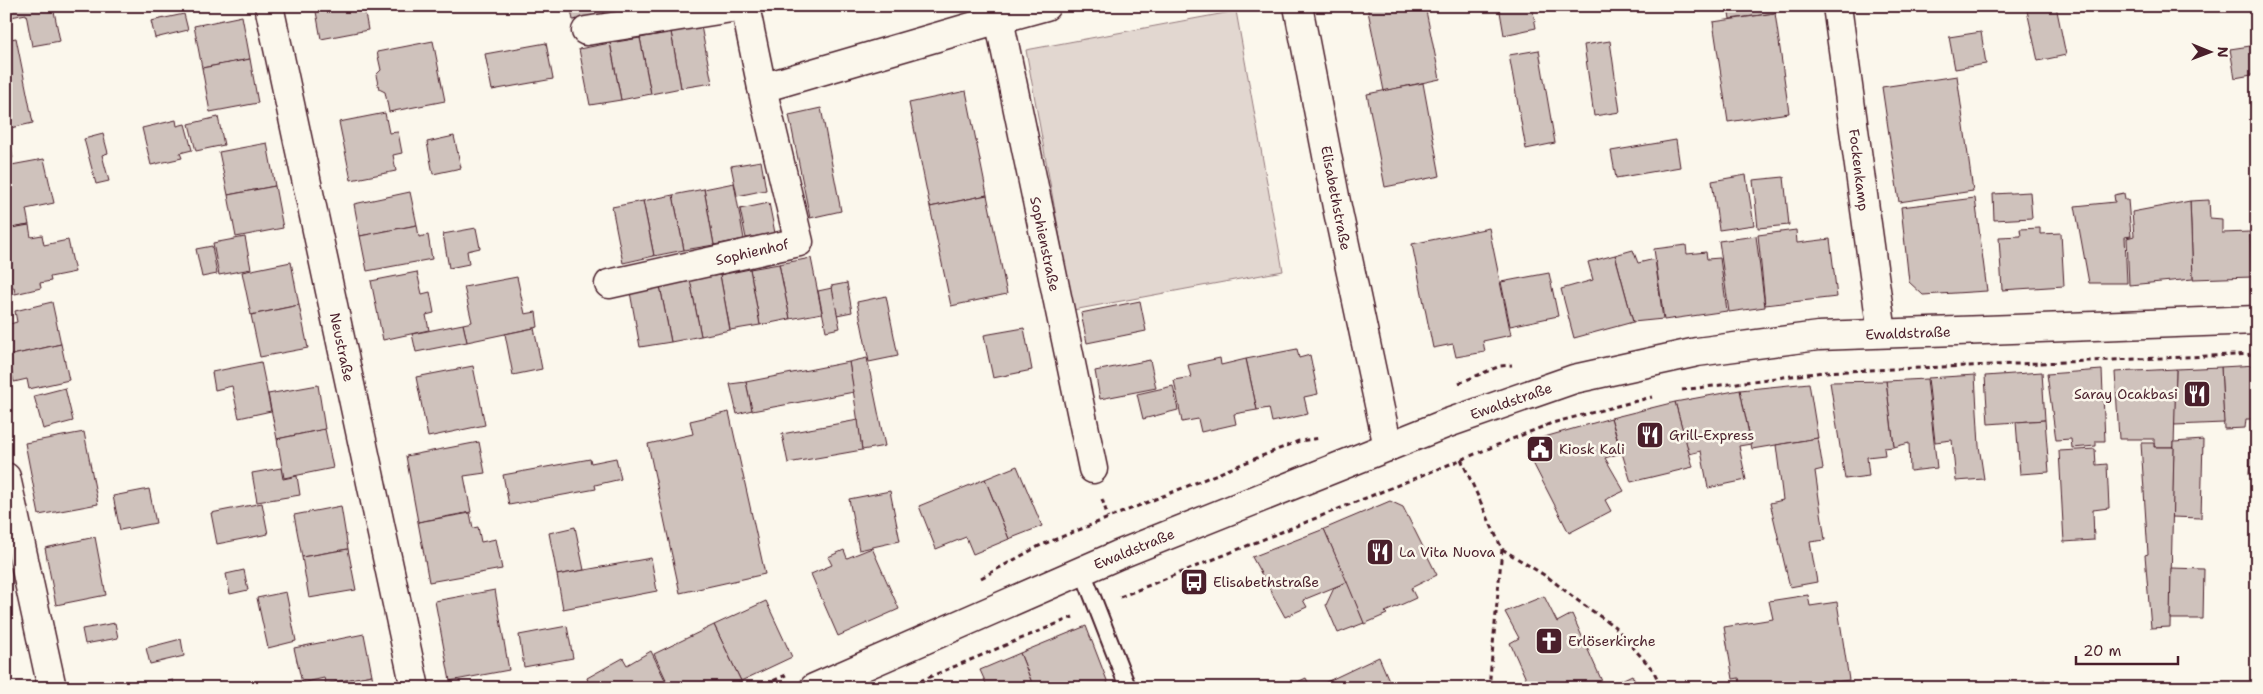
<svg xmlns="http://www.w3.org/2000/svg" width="2263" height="694" font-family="'Shantell Sans',sans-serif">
<rect width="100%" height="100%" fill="#fbf7ec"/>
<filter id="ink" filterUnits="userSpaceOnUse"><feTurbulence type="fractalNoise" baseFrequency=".02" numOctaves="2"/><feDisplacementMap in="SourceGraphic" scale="10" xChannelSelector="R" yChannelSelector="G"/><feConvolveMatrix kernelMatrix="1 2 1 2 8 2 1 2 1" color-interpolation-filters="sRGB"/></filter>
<g filter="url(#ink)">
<path fill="#e2d7d0" stroke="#967b7e" d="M1236,11l47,260 -210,39 -47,-260z"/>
<g fill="#cfc2bc" stroke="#4a1f2b">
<path d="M6,6h47l7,35 -28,5 -6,-32 -20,4z"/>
<path d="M315,6h59l1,5 -10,2 3,17 -47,9z"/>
<path d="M570,6h33l1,8 -31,6z"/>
<path d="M603,6h31l1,2 -31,6z"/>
<path d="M1367,6h58l15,73 -56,12z"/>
<path d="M1499,6h33l4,22 -32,7z"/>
<path d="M1728,6h47l1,7 -46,6z"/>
<path d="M1900,6h26l-26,4z"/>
<path d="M2026,6h30l10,49 -28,6z"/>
<path d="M1775,13l14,100 -61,9 -15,-100z"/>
<path d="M184,14l4,16 -33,8 -4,-17z"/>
<path d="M242,16l8,43 -48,9 -8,-42z"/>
<path d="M701,26l11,57 -31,5 -10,-56z"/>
<path d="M671,32l10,56 -30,6 -11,-56z"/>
<path d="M1981,32l5,32 -31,5 -6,-32z"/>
<path d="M16,38l17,85 -27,6v-89z"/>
<path d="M640,38l11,56 -30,6 -11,-57z"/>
<path d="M433,41l12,60 -56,11 -4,-20 -6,-3 -3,-14 5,-5 -4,-18z"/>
<path d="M1610,41l10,71 -26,4 -10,-71z"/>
<path d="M546,43l7,36 -61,11 -7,-36z"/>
<path d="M610,43l11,57 -31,5 -11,-56z"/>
<path d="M2257,45v29l-22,4 -5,-29z"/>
<path d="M1539,50l16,93 -29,6 -17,-94z"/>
<path d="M250,59l8,44 -48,9 -8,-44z"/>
<path d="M1957,76l16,115 -74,11 -17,-115z"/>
<path d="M1423,83l17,93 -55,11 -18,-93z"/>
<path d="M966,91l21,104 -57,12 -21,-104z"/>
<path d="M821,108l20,103 -31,7 -21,-103z"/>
<path d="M385,113l4,20 9,-1 4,21 -9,2 3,16 -45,9 -12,-58z"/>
<path d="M218,117l6,28 -28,6 -7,-27z"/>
<path d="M176,120l1,6 8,-2 7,26 -12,3 2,5 -31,7 -9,-37z"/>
<path d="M103,134l5,19 -6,2 7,26 -13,3 -12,-45z"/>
<path d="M454,136l7,32 -28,6 -6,-32z"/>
<path d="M1676,140l4,27 -64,11 -5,-27z"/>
<path d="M10,142l3,16 -7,1v-16z"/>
<path d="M267,143l8,43 -47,9 -9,-43z"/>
<path d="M44,159l10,44 -28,6 3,16 -23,4v-63z"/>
<path d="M761,161l5,29 -29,6 -6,-30z"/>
<path d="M1746,175l8,50 -35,5 -7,-49z"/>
<path d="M1784,177l5,48 -31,3 -5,-48z"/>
<path d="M734,183l10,56 -30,6 -10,-56z"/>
<path d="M275,186l8,42 -47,9 -8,-42z"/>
<path d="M704,189l10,56 -30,5 -11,-55z"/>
<path d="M410,192l7,33 -57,11 -6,-32z"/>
<path d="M2030,192l2,26 -38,2 -1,-26z"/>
<path d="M2124,193l1,7h3l3,36 -6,1 2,46h-38l-14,-77 40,-4 -1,-7z"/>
<path d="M673,195l11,55 -30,6 -11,-55z"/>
<path d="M987,195l20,99 -56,12 -21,-99z"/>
<path d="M1975,198l12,93 -64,4 -14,-13 -8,-75z"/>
<path d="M2209,200l1,18 12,1v14l28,-1 2,45 -59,2 -3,-78z"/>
<path d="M643,201l11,55 -31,7 -11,-56z"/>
<path d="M2190,201l3,78 -64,6 -2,-47 7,-2 -2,-24z"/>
<path d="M769,203l6,30 -29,5 -6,-29z"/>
<path d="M29,225l2,12 11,-2 2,10 24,-5 7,32 -25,5 1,4 -11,2 1,5 -26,6 -1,-7 -8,2v-60z"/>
<path d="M417,225l2,12 9,-2 4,24 -65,12 -7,-35z"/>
<path d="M476,228l4,20 -13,3 2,13 -20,4 -6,-34z"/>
<path d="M1489,228l22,107 -28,6 2,11 -29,5 -3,-13 -20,4 -21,-104z"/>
<path d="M2040,228v6l21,-1 3,53 -62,4 -3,-53 22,-1 -1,-7z"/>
<path d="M1796,230l1,13 33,-4 7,58 -72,8 -7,-70z"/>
<path d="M1756,236l9,71 -36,5 -10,-71z"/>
<path d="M245,237l6,32 -32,6 -6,-32z"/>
<path d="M1686,245l1,9 19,-2 1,7 13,-1 7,53 -63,9 -10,-71z"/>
<path d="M212,246l5,28 -15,3 -6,-28z"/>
<path d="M1633,250l5,13 17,-4 8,60 -30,3 -18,-67z"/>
<path d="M1615,255l18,67 -59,16 -13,-49 32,-9 -5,-18z"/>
<path d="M811,258l11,55 -32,6 -11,-55z"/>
<path d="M291,262l8,43 -48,10 -9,-43z"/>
<path d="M779,264l11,55 -30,6 -10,-56z"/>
<path d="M750,269l10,56 -30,5 -10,-55z"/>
<path d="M417,272l5,22 8,-2 4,21 -8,2 3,15 -46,10 -12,-59z"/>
<path d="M1549,273l9,43 -48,10 -9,-44z"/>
<path d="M720,275l10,55 -29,6 -11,-56z"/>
<path d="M517,277l8,37 11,-2 2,15 -71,15 -4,-18 9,-2 -8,-35z"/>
<path d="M690,280l11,56 -30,6 -11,-56z"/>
<path d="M847,283l5,29 -15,3 -6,-29z"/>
<path d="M660,286l11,56 -31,5 -10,-55z"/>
<path d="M832,288l8,40 -14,3 -8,-40z"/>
<path d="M886,296l12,60 -29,6 -12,-60z"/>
<path d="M1140,301l6,30 -59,12 -6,-30z"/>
<path d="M52,302l9,42 -53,12 -2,-31 11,-3 -2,-11z"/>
<path d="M299,305l9,43 -48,9 -9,-42z"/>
<path d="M463,324l4,18 -51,10 -4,-18z"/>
<path d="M534,328l8,41 -29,6 -8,-41z"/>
<path d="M1024,328l8,42 -39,8 -9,-43z"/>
<path d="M61,344l8,36 -40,9 -2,-10 -13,3 -6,-26z"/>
<path d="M1297,349l2,9 11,-3 8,39 -14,3 4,17 -36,8 -3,-14 -12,2 -11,-51z"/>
<path d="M867,358l18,88 -23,4 -13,-88z"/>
<path d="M1220,358l1,7 25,-6 11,51 -23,4 2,10 -35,8 -3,-13 -16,3 -8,-42 17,-3 -3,-12z"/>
<path d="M1150,360l6,28 -56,11 -5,-28z"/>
<path d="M261,362l10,49 -32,7 -7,-32 -17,4 -3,-18z"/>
<path d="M849,362l5,30 -102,19 -6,-29z"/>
<path d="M2257,365v111l-8,-1 3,-56h-6l-1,9 -21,1 -3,-62z"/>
<path d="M473,366l12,59 -57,12 -12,-60z"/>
<path d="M2221,367l3,56 -50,2 2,-56z"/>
<path d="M2176,369l-2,78h-20v-8h-35l-4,-67z"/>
<path d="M2102,370l3,71h-9v5l-24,2 -1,-9 -15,1 -9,-66z"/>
<path d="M2042,372l3,48 -57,4 -3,-48z"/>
<path d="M1975,375l4,71 5,33 -28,2 -4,-41 -17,2 -7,-64z"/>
<path d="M1927,379l10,89 -27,3 -1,-28 -15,4 -8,-66z"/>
<path d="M1886,381l8,66 -10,1 1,7 -18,2 2,19 -24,3 -15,-97z"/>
<path d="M746,382l6,28 -15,4 -7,-30z"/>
<path d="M1809,383l9,55 -66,11 -12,-59z"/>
<path d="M318,385l7,44 -48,10 -9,-45z"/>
<path d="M1173,386l5,24 -35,9 -6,-25z"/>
<path d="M65,388l8,33 -30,8 -9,-33z"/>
<path d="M1740,390l11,54 -12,2 7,34 -38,8 -7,-37 -12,3 -14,-52z"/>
<path d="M1675,402l18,65 -62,15 -20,-64z"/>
<path d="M729,412l36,162 -85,19 -32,-149 45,-10 -3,-13z"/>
<path d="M1611,418l10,35 -16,5 19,33 -19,9 6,11 -42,22 -40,-78 5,-15z"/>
<path d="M858,420l4,30 -74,13 -6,-29z"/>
<path d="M2045,420l4,52 -29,2 -4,-52z"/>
<path d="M325,429l8,39 -49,10 -7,-39z"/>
<path d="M84,432l14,72 -59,11 -14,-72z"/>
<path d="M1818,438l5,31 -8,2 10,69 -15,2 7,40 -27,5 -20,-84 13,-3 -7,-55z"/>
<path d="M2203,440l-2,78 -29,-1 2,-75z"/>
<path d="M479,442l6,31 -21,3 7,36 -53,10 -12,-66z"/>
<path d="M2141,443h13v4h20l-4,180 -19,1 -6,-73 3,-1z"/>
<path d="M2095,449l1,16 11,-1 2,44 -16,2 1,30 -30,2 -5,-91z"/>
<path d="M616,458l5,21 -26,6 1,4 -87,16 -6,-30 87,-16 1,4z"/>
<path d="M1017,466l25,60 -33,13 -24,-60z"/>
<path d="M281,468l2,11 14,-3 3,19 -43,7 -5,-29z"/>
<path d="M985,479l24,60 -36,15 -7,-17 -30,12 -17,-43z"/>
<path d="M149,489l7,34 -36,7 -7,-34z"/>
<path d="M890,491l10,50 -41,9 -10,-51z"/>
<path d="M1390,501l13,6 34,68 -26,13 5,10 -31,14 2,2 -23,10 -40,-95z"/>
<path d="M262,503l6,31 -51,10 -6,-31z"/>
<path d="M341,506l7,43 -46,8 -8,-42z"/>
<path d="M470,513l3,15 5,-1 3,15 15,-3 6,30 -73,13 -11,-60z"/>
<path d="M575,527l9,43 -27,5 -8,-42z"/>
<path d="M1324,529l23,53 -44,18 4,7 -22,10 -33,-60z"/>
<path d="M95,537l11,58 -50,10 -11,-57z"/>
<path d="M872,548l27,61 -61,27 -27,-62 21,-9 -4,-8 16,-7 3,8z"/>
<path d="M348,549l8,41 -47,8 -7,-41z"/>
<path d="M651,558l6,33 -94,18 -6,-34z"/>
<path d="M2171,568l33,1 -1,50h-33z"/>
<path d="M244,570l4,20 -18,4 -4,-20z"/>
<path d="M1347,582l17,41 -26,10 -12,-28 8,-17z"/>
<path d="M495,590l14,80 -59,11 -15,-80z"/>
<path d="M286,592l10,49 -28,7 -11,-50z"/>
<path d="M1808,595l2,11 27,-4 12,78 -20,3 1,5h-89l-2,-10 -6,1 -9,-52 49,-8 -4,-18z"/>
<path d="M1544,596l13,26 15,-8 33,74h-75l-20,-45 9,-5 -14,-26z"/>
<path d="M766,601l26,56 -51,24 -27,-56z"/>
<path d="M115,623l3,15 -33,6 -3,-15z"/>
<path d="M714,625l27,56 -14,7h-57l-16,-34z"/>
<path d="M567,626l6,32 -49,9 -5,-32z"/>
<path d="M1086,626l22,57 -13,5h-61l-14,-35z"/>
<path d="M364,634l8,41 -46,9 -2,-6 -22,5 -8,-35z"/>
<path d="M181,639l3,17 -34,8 -4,-16z"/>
<path d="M651,651l18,37h-85l5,-3 -2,-7 36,-20 4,7z"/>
<path d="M1020,653l14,35h-46l-8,-18z"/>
<path d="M1379,657l12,28 -5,3h-62l-2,-4z"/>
<path d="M372,675l2,13h-49l1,-4z"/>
<path d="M1632,675l6,13h-33z"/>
<path d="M1306,678l5,10h-26z"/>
<path d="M173,680l2,8h-36z"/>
<path d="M2045,680l1,8h-50v-3z"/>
</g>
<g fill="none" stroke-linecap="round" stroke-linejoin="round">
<g stroke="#4a1f2b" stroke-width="19">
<path id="lane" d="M1082,570l46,118"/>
</g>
<g stroke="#4a1f2b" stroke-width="31">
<g id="street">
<path d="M269,6l146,682"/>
<path d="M745,6l17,82 237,-69 94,450"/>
<path d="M997,6l2,13 47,-13"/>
<path d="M1298,6l39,201 51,240"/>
<path d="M1837,6l45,327"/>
<path d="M586,31l158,-25"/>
<path d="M609,284l190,-42 -37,-154"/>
<path d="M6,477l46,211"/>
</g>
</g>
<g stroke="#4a1f2b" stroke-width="31">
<path id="secondary" d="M814,688l304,-133 327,-131 129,-45 123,-27 121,-16 439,-16"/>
</g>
<g stroke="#4a1f2b" stroke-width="3" stroke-dasharray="5 4" stroke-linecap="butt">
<path d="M1459,383l41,-17 12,-1"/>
<path d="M1682,390l141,-18 434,-18"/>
<path d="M1461,459l41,90 -13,139"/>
<path d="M1102,499l6,18"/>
<path d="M1502,549l47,29 28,22 38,27 38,43 9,18"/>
<path d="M981,578l58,-32 260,-105 22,-3"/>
<path d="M1120,597l432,-174 100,-26"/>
<path d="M757,688l29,-13"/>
<path d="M903,688l170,-71"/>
</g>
<use href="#lane" stroke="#fbf7ec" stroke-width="15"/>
<use href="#street" stroke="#fbf7ec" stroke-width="28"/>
<use href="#secondary" stroke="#fbf7ec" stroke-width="28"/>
</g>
</g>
<defs>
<g id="restaurant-square" transform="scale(1.4375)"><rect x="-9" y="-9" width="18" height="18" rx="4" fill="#4a1f2b" stroke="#fbf7ec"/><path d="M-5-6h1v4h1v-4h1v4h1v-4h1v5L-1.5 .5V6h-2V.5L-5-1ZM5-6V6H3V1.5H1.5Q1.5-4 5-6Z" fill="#fff"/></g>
<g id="civic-square" transform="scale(1.4375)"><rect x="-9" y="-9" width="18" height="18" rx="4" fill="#4a1f2b" stroke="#fbf7ec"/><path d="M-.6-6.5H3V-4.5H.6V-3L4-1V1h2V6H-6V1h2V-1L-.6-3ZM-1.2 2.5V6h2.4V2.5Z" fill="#fff"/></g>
<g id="bus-square" transform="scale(1.4375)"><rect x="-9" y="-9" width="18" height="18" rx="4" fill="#4a1f2b" stroke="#fbf7ec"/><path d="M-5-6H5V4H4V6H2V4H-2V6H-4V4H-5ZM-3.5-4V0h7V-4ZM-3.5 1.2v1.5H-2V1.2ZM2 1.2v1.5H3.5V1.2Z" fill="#fff"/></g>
<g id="church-square" transform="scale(1.4375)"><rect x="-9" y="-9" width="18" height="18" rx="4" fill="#4a1f2b" stroke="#fbf7ec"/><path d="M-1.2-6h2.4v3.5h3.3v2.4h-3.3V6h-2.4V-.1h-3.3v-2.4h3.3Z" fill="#fff"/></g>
</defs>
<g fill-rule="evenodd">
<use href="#restaurant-square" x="2197" y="394"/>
<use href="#restaurant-square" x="1650" y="435"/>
<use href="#civic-square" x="1540" y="449"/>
<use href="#restaurant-square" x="1380" y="552"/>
<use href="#bus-square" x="1194" y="582"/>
<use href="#church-square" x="1549" y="641"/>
</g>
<g text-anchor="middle" stroke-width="5" stroke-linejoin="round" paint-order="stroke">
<g font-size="14" fill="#4a1f2b" stroke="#fbf7ec">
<text transform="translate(1859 170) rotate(83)" y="5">Fockenkamp</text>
<text transform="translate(1336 198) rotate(79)" y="5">Elisabethstraße</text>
<text transform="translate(1045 244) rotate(78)" y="5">Sophienstraße</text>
<text transform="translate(752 252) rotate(-13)" y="5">Sophienhof</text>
<text transform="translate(1908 333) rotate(-2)" y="5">Ewaldstraße</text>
<text transform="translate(342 347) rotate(78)" y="5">Neustraße</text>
<text transform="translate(1511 401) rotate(-19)" y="5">Ewaldstraße</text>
<text transform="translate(1134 549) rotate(-22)" y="5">Ewaldstraße</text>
</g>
<g font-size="14" fill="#4a1f2b" stroke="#fbf7ec" text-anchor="start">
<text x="2178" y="399" text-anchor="end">Saray Ocakbasi</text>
<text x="1669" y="440">Grill-Express</text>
<text x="1559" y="454">Kiosk Kali</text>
<text x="1399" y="557">La Vita Nuova</text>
<text x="1213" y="587">Elisabethstraße</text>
<text x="1568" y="646">Erlöserkirche</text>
</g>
</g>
<rect width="2263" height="694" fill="none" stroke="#fbf7ec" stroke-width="25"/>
<rect x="12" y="12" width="2238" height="669" fill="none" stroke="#4a1f2b" stroke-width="2" filter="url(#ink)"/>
<g transform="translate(2210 52) rotate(91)" stroke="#fbf7ec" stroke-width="4" paint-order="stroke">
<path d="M0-4L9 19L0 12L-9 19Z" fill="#4a1f2b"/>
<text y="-8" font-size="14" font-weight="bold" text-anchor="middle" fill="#4a1f2b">N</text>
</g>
<path d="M2076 656v8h102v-8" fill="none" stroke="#4a1f2b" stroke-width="2.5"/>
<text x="2083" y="656" font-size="15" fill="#4a1f2b" stroke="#fbf7ec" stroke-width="4" paint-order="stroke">20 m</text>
</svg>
